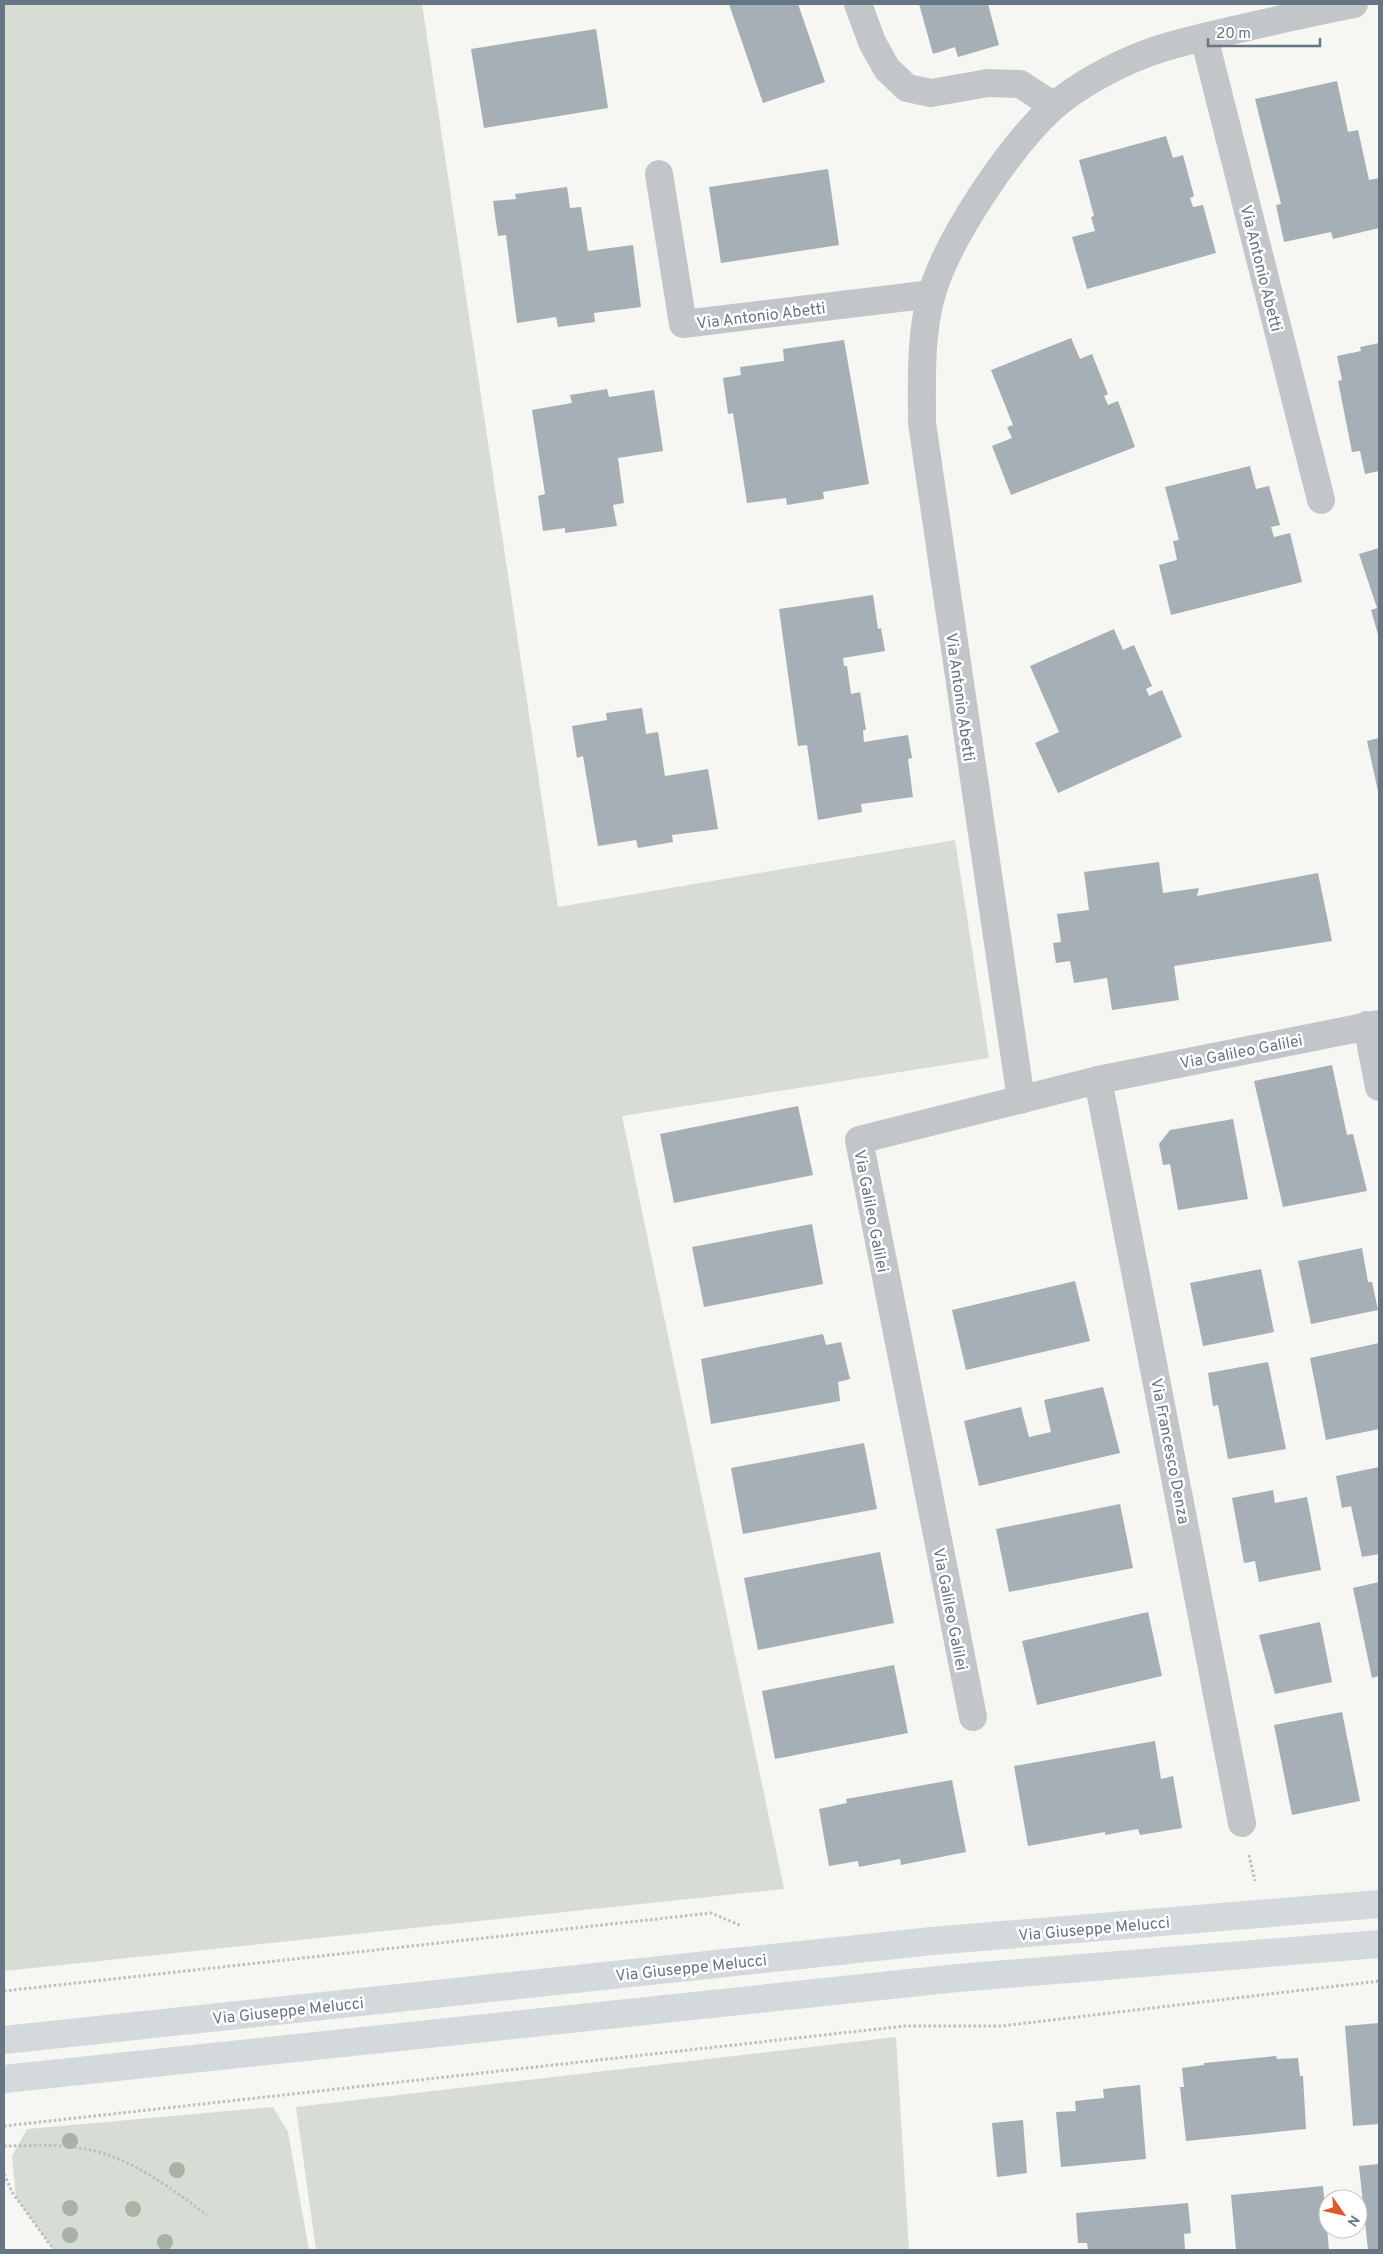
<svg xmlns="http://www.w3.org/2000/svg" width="1383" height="2254" font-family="Overpass,sans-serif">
<rect width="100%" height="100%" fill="#f6f6f3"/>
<g fill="#d7ddd4">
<path d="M4,4h418l136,903 397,-67 34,218 -367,58 162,773 -780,82z"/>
<path d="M896,2037l13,213h-593l-20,-143z"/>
<path d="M273,2107l15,25 21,118h-255l-38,-52 -4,-42 15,-27z"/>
</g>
<g fill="#a6afb5">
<path d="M729,4h69l27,78 -62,21z"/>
<path d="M919,4h69l11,41 -41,12 -3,-10 -22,7z"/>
<path d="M596,29l12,79 -124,20 -13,-79z"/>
<path d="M1337,81l11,51 10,-2 11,50 10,-2v50l-46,11 -2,-7 -47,10 -8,-37 5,-1 -26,-105z"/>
<path d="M1166,136l7,22 10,-3 11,41 -4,2 3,9 10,-2 13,48 -129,36 -15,-52 23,-6 -4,-14 3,-1 -15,-56z"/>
<path d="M828,169l11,76 -118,18 -12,-76z"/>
<path d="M567,187l3,21 11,-1 7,44 45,-6 8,62 -47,6 1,9 -37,5 -2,-10 -39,6 -11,-88 -8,1 -5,-35 23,-2 -1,-5z"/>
<path d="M1071,338l9,21 12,-5 16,40 -4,2 4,9 10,-4 17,46 -124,48 -19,-49 20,-8 -5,-11 6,-2 -22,-55z"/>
<path d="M844,340l25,144 -46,8 1,7 -37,6 -1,-7 -39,5 -14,-90 -5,1 -5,-36 18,-3 -1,-8 44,-6 -1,-12z"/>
<path d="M1379,343v128l-14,3 -5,-23 -8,1 -14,-71 4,-1 -5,-24 24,-5 -1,-4z"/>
<path d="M607,389l2,8 45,-7 9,61 -45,7 6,45 -11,2 4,21 -52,7v-5l-22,3 -5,-35 7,-2 -13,-84 40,-7 -2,-8z"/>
<path d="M1250,466l6,23 13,-3 11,39 -9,2 3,10 16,-4 12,49 -131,33 -12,-50 18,-5 -4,-19 6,-1 -14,-53z"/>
<path d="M1379,548v90l-8,-28 6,-2 -18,-54z"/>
<path d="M873,595l5,34 3,-1 4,23 -42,7 1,8h3l4,28 9,-2 6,38h-3l1,12 44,-7 4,23 -4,1 5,38 -52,7 1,8 -44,8 -11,-75 -9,1 -19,-137z"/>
<path d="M1114,629l9,21 11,-5 18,41 -6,3 3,7 13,-6 20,47 -124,56 -23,-50 24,-11 -29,-66z"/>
<path d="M642,708l4,26 12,-2 7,44 43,-7 10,60 -46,6 1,7 -35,6 -2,-8 -38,6 -15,-90 -6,2 -5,-32 35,-6 -1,-7z"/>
<path d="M1379,738v53h-1l-11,-50z"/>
<path d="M1159,862l4,31 36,-5 -2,8 121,-23 14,68 -158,25 5,34 -67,10 -5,-32 -33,5 -4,-22 -14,2 -3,-20 8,-1 -4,-28 32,-4 -5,-38z"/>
<path d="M1332,1065l15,70 6,-1 14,57 -84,16 -29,-126z"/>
<path d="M798,1106l15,69 -139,28 -14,-69z"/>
<path d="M1233,1119l15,80 -70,11 -8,-46 -7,1 -4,-21 11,-14z"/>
<path d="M812,1224l11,60 -119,23 -12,-60z"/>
<path d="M1362,1248l6,34h4l6,28 -67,14 -13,-63z"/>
<path d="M1261,1269l13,63 -71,14 -13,-63z"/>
<path d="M1075,1281l15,60 -124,29 -14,-60z"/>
<path d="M823,1334l3,11 15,-3 9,37 -12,3 2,19 -129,23 -10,-65z"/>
<path d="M1379,1343v86l-53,11 -16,-82z"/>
<path d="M1268,1362l18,87 -58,10 -10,-54 -5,1 -5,-33z"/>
<path d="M1103,1387l17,66 -141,33 -15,-65 57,-14 8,30 22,-5 -7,-32z"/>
<path d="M864,1443l13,66 -134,25 -12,-66z"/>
<path d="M1379,1467v87l-17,3 -11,-51 -9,2 -6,-32z"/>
<path d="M1273,1490l2,13 32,-6 14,73 -62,12 -4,-21 -11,2 -12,-65z"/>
<path d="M1120,1504l13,64 -124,24 -13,-63z"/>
<path d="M880,1552l14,71 -136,27 -14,-72z"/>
<path d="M1379,1582v94l-7,2 -19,-90z"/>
<path d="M1148,1612l14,64 -125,29 -15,-64z"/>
<path d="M1320,1622l12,60 -57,12 -16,-59z"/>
<path d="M894,1665l14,68 -133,26 -13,-68z"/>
<path d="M1342,1712l18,89 -68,14 -18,-90z"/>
<path d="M1155,1741l6,38 12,-3 9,52 -42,7 -2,-6 -33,6v-3l-77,14 -14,-80z"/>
<path d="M952,1780l14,72 -65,13 -1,-6 -41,8 -1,-6 -29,5 -10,-57 28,-6 -1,-4z"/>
<path d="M1379,2023v101l-26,2 -8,-100z"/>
<path d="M1276,2056l1,3 21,-1 2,18h3l3,53 -120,12 -6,-54h4l-2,-19 22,-3v-2z"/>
<path d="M1140,2085l6,74 -85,8 -5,-55 20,-1 -1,-10 29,-3 -1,-9z"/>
<path d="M1023,2120l4,53 -30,4 -5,-54z"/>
<path d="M1379,2164v86h-11l-9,-84z"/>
<path d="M1323,2186l6,64h-93l-5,-55z"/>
<path d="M1188,2203l3,30 -7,1 1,16h-97l-1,-7h-9l-2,-30z"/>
</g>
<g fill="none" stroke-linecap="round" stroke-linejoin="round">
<g stroke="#bcbec0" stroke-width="3" stroke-dasharray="2.5 2.5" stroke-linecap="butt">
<path d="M1249,1855l6,26"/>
<path d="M4,1991l707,-78 31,13"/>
<path d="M4,2126l901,-100h96l378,-45"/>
<path d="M4,2146c22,0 46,-2 69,1 53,6 93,38 134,68"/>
<path d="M4,2174l8,18 42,58"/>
</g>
<g stroke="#c2c6c9" stroke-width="28">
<path d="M858,4l14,38 15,27 20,19 24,5 57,-10 32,1 34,22"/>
<path d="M1204,37l117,463"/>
<path d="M659,174l24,150 249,-30"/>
<path d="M1367,1025l12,62"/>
<path d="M1098,1080l144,743"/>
<path d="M1021,1100l-99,-677c0,-42 -2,-86 9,-127 16,-57 79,-150 122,-189 25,-22 61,-41 92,-53 32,-12 68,-19 102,-27 35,-8 71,-16 107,-23"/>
<path d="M973,1717l-114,-577 239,-60 281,-56"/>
</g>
<g stroke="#d4d9dc" stroke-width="28">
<path d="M4,2040l928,-99 447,-37"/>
<path d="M4,2079l953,-101 422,-34"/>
</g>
</g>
<g fill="#a8b2a5">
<circle cx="70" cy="2141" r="8"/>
<circle cx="177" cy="2170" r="8"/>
<circle cx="70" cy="2208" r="8"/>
<circle cx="133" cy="2209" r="8"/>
<circle cx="70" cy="2235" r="8"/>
<circle cx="165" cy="2242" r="8"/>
</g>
<g text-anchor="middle" stroke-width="5" stroke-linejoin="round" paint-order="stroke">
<g font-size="16" fill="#667684" stroke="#fff">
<text transform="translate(1262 268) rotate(76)" y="6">Via Antonio Abetti</text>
<text transform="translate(761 315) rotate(-7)" y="6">Via Antonio Abetti</text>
<text transform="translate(961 697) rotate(82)" y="6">Via Antonio Abetti</text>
<text transform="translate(1241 1051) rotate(-11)" y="6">Via Galileo Galilei</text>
<text transform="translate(872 1211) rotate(79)" y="6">Via Galileo Galilei</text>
<text transform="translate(1171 1451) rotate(79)" y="6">Via Francesco Denza</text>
<text transform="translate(951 1609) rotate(79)" y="6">Via Galileo Galilei</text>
<text transform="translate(1094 1928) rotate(-5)" y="6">Via Giuseppe Melucci</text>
<text transform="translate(691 1967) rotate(-6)" y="6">Via Giuseppe Melucci</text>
<text transform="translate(288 2010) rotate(-6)" y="6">Via Giuseppe Melucci</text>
</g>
</g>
<rect width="1383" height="2254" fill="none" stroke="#667684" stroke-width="10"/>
<g transform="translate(1343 2214) rotate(124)"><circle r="24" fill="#ffffff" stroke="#c2c8ce"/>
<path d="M0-4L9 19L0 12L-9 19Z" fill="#df5a2b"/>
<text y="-8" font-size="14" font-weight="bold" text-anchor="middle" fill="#667684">N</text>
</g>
<path d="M1208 38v8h112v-8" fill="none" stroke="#667684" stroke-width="2.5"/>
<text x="1216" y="38" font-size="15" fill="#667684" stroke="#ffffff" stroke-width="4" paint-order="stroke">20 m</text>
</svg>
